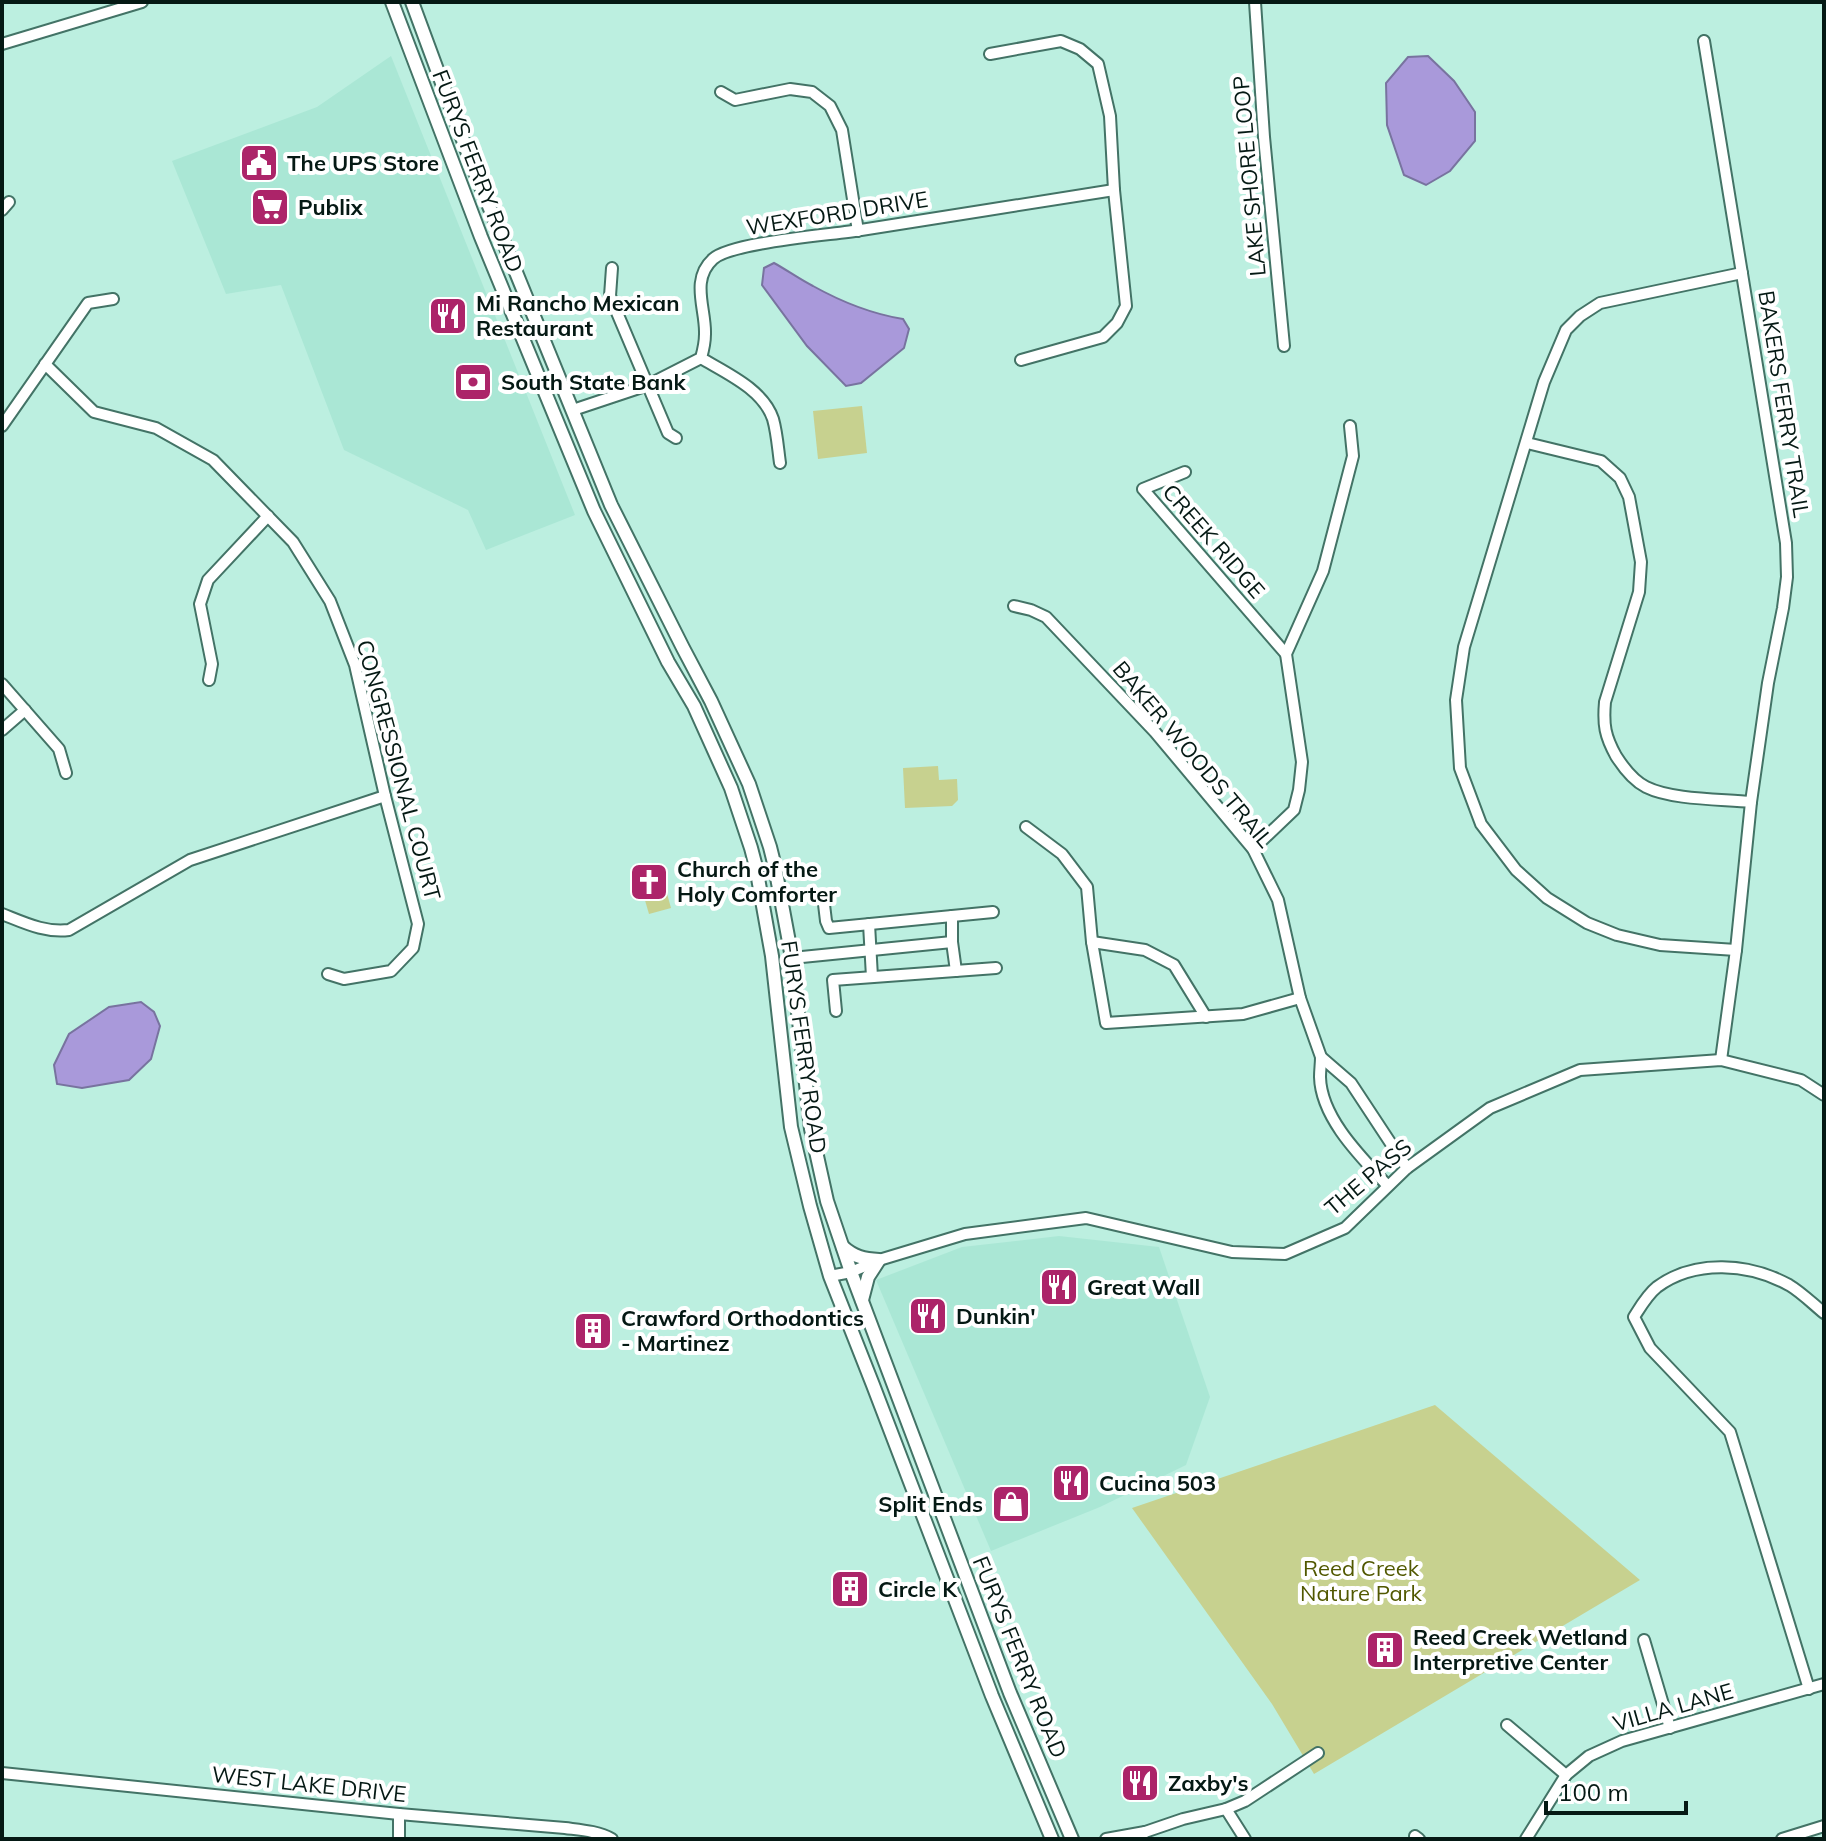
<svg xmlns="http://www.w3.org/2000/svg" width="1826" height="1841" font-family="Mulish,sans-serif">
<rect width="100%" height="100%" fill="#bcefe0"/>
<g fill="#aae7d5">
<path d="M391,56l184,459 -89,35 -18,-40 -124,-60 -63,-165 -55,9 -54,-133 145,-54z"/>
<path d="M1059,1236l100,11 51,150 -24,68 -86,42 -109,44 -115,-271 86,-33z"/>
</g>
<g fill="#c7d18f">
<path d="M862,406l5,47 -49,6 -5,-48z"/>
<path d="M938,766l1,14 18,-1 1,21 -6,6 -47,2 -2,-40z"/>
<path d="M666,890l5,18 -22,6 -5,-17z"/>
<path d="M1435,1405l205,175 -326,194 -42,-70 -140,-196z"/>
</g>
<g fill="#a999da" stroke="#78739f" stroke-width="2">
<path d="M1428,56l26,25 21,31v29l-25,30 -24,14 -22,-10 -17,-50 -1,-42 22,-26z"/>
<path d="M774,263c13,7 25,16 39,23 27,15 59,28 90,33l6,10 -5,19 -43,35 -15,3 -39,-40 -45,-61 2,-17z"/>
<path d="M141,1002l13,10 6,14 -9,33 -22,21 -47,8 -25,-4 -3,-19 15,-31 40,-27z"/>
</g>
<g fill="none" stroke-linecap="round" stroke-linejoin="round">
<g stroke="#437366" stroke-width="14">
<g id="minor">
<path d="M1255,2l9,135 20,209"/>
<path d="M1704,41l82,502 1,34 -4,31 -15,75 -17,119 -15,148 -15,110"/>
<path d="M2,44l140,-42"/>
<path d="M990,54l71,-13 19,8 18,15 12,52 4,74 12,116 -9,17 -14,14 -82,23"/>
<path d="M721,92l14,8 55,-11 22,3 18,14 12,24 16,101"/>
<path d="M2,210l7,-8"/>
<path d="M612,268l-2,28 58,137 8,5"/>
<path d="M701,358c25,15 62,31 72,61 4,14 5,30 7,44"/>
<path d="M45,364l49,48 62,16 57,32 80,82 37,59 25,64 30,131 33,128 -5,24 -22,23 -47,8 -16,-5"/>
<path d="M573,410l75,-25 53,-27c2,-7 4,-16 4,-24 1,-25 -15,-54 8,-75 19,-17 118,-24 148,-29 84,-13 169,-27 253,-40"/>
<path d="M2,426l86,-123 25,-4"/>
<path d="M1527,443l74,18 19,17 9,19 12,65 -2,30 -34,110c-2,23 0,34 11,54 7,11 18,25 30,31 26,13 75,12 105,15"/>
<path d="M1185,472l-42,17 143,165"/>
<path d="M1014,606l17,4 15,7 109,115 98,117 25,51 22,98 21,59 30,26 56,85"/>
<path d="M209,680l3,-16 -12,-60 8,-24 60,-64"/>
<path d="M2,684l57,65 7,24"/>
<path d="M2,730l23,-20"/>
<path d="M1026,827l36,27 25,33 5,55 14,81 137,-9 57,-16"/>
<path d="M1253,849l41,-39 5,-20 3,-28 -16,-108 37,-83 30,-115 -3,-30"/>
<path d="M823,896l3,25 3,7 164,-16"/>
<path d="M2,914c23,9 43,19 67,16l121,-70 195,-64"/>
<path d="M952,916v26l4,29"/>
<path d="M869,924l3,53"/>
<path d="M1092,942l53,8 29,15 32,52"/>
<path d="M1736,950l-76,-5 -43,-10 -30,-12 -40,-25 -31,-28 -35,-46 -21,-56 -4,-68 8,-53 80,-265 22,-52 14,-14 20,-13 142,-30"/>
<path d="M792,958l160,-16"/>
<path d="M836,1011l-3,-31 163,-12"/>
<path d="M1321,1057c0,7 -1,13 -1,20 1,41 41,80 67,108"/>
<path d="M830,1276l21,-4 28,-12 86,-26 121,-16 146,34 53,2 60,-26 62,-60 83,-60 90,-38 141,-10 80,20 23,15"/>
<path d="M1644,1640l26,88"/>
<path d="M1809,1689l-79,-257 -80,-84 -16,-31c7,-11 13,-22 23,-30 38,-28 92,-24 132,-2 12,7 24,19 35,28"/>
<path d="M1507,1725l59,50"/>
<path d="M2,1773l397,41 166,14c15,2 33,3 47,11"/>
<path d="M1226,1809l19,30"/>
<path d="M1145,1832l38,-13 43,-10 19,-8 73,-48"/>
<path d="M1415,1836l4,3"/>
<path d="M399,1839v-25"/>
<path d="M1106,1839l39,-7 -13,7"/>
<path d="M1526,1839l40,-64 23,-19 33,-15 202,-57"/>
<path d="M1782,1839l42,-13"/>
</g>
</g>
<g stroke="#437366" stroke-width="16">
<g id="major">
<path d="M392,2l89,235 113,274 74,151 26,44 37,82 20,60 5,19 16,89 19,171 19,79 20,70 43,109 119,311 60,143"/>
<path d="M412,2l61,165 138,338 72,143 28,53 38,83 21,63 5,20 17,91 19,171 16,72 24,71 159,421 62,146"/>
<path d="M843,1247c11,10 21,12 36,13l-11,17 -6,23"/>
</g>
</g>
<use href="#minor" stroke="#fff" stroke-width="10"/>
<use href="#major" stroke="#fff" stroke-width="12"/>
</g>
<defs>
<g id="civic-square" transform="scale(2)"><rect x="-9" y="-9" width="18" height="18" rx="4" fill="#ac2469" stroke="#fff"/><path d="M-.6-6.5H3V-4.5H.6V-3L4-1V1h2V6H-6V1h2V-1L-.6-3ZM-1.2 2.5V6h2.4V2.5Z" fill="#fff"/></g>
<g id="supermarket-square" transform="scale(2)"><rect x="-9" y="-9" width="18" height="18" rx="4" fill="#ac2469" stroke="#fff"/><path d="M-6-5.5h2.5l.6 2H6L4.5 2H-2.5L-4.4-4H-6ZM-1.5 3.2a1.3 1.3 0 1 0 .1 0ZM3 3.2a1.3 1.3 0 1 0 .1 0Z" fill="#fff"/></g>
<g id="restaurant-square" transform="scale(2)"><rect x="-9" y="-9" width="18" height="18" rx="4" fill="#ac2469" stroke="#fff"/><path d="M-5-6h1v4h1v-4h1v4h1v-4h1v5L-1.5 .5V6h-2V.5L-5-1ZM5-6V6H3V1.5H1.5Q1.5-4 5-6Z" fill="#fff"/></g>
<g id="bank-square" transform="scale(2)"><rect x="-9" y="-9" width="18" height="18" rx="4" fill="#ac2469" stroke="#fff"/><path d="M-6-4H6V4H-6ZM0-2.3a2.3 2.3 0 1 0 0 4.6a2.3 2.3 0 1 0 0-4.6Z" fill="#fff"/></g>
<g id="church-square" transform="scale(2)"><rect x="-9" y="-9" width="18" height="18" rx="4" fill="#ac2469" stroke="#fff"/><path d="M-1.2-6h2.4v3.5h3.3v2.4h-3.3V6h-2.4V-.1h-3.3v-2.4h3.3Z" fill="#fff"/></g>
<g id="building-square" transform="scale(2)"><rect x="-9" y="-9" width="18" height="18" rx="4" fill="#ac2469" stroke="#fff"/><path d="M-4-6H4V6H1V3H-1V6H-4ZM-2.5-4.3h1.7v1.8h-1.7ZM.8-4.3h1.7v1.8H.8ZM-2.5-1h1.7V.8h-1.7ZM.8-1h1.7V.8H.8Z" fill="#fff"/></g>
<g id="shop-square" transform="scale(2)"><rect x="-9" y="-9" width="18" height="18" rx="4" fill="#ac2469" stroke="#fff"/><path d="M-5-2.5h2.3a2.7 3.5 0 0 1 5.4 0H5L5.5 6h-11ZM-1.5-2.5h3a1.5 2.3 0 0 0-3 0Z" fill="#fff"/></g>
</defs>
<g fill-rule="evenodd">
<use href="#civic-square" x="259" y="163"/>
<use href="#supermarket-square" x="270" y="207"/>
<use href="#restaurant-square" x="448" y="316"/>
<use href="#bank-square" x="473" y="382"/>
<use href="#church-square" x="649" y="882"/>
<use href="#restaurant-square" x="1059" y="1287"/>
<use href="#restaurant-square" x="928" y="1316"/>
<use href="#building-square" x="593" y="1331"/>
<use href="#restaurant-square" x="1071" y="1483"/>
<use href="#shop-square" x="1011" y="1504"/>
<use href="#building-square" x="850" y="1589"/>
<use href="#building-square" x="1385" y="1650"/>
<use href="#restaurant-square" x="1140" y="1783"/>
</g>
<g text-anchor="middle" stroke-width="8" stroke-linejoin="round" paint-order="stroke">
<g font-size="22" font-weight="bold" fill="#051914" stroke="#fff" text-anchor="start">
<text x="287" y="171">The UPS Store</text>
<text x="298" y="215">Publix</text>
<text x="476" y="311">Mi Rancho Mexican<tspan x="476" dy="25">Restaurant</tspan></text>
<text x="501" y="390">South State Bank</text>
<text x="677" y="877">Church of the<tspan x="677" dy="25">Holy Comforter</tspan></text>
<text x="1087" y="1295">Great Wall</text>
<text x="956" y="1324">Dunkin'</text>
<text x="621" y="1326">Crawford Orthodontics<tspan x="621" dy="25">- Martinez</tspan></text>
<text x="1099" y="1491">Cucina 503</text>
<text x="983" y="1512" text-anchor="end">Split Ends</text>
<text x="878" y="1597">Circle K</text>
<text x="1413" y="1645">Reed Creek Wetland<tspan x="1413" dy="25">Interpretive Center</tspan></text>
<text x="1168" y="1791">Zaxby's</text>
</g>
<g font-size="22" fill="#051914" stroke="#fff">
<text transform="translate(478 171) rotate(69)" y="8">FURYS FERRY ROAD</text>
<text transform="translate(1249 176) rotate(-95)" y="8">LAKE SHORE LOOP</text>
<text transform="translate(837 213) rotate(-9)" y="8">WEXFORD DRIVE</text>
<text transform="translate(1784 404) rotate(81)" y="8">BAKERS FERRY TRAIL</text>
<text transform="translate(1214 541) rotate(49)" y="8">CREEK RIDGE</text>
<text transform="translate(1193 754) rotate(50)" y="8">BAKER WOODS TRAIL</text>
<text transform="translate(399 770) rotate(75)" y="8">CONGRESSIONAL COURT</text>
<text transform="translate(804 1047) rotate(82)" y="8">FURYS FERRY ROAD</text>
<text transform="translate(1368 1177) rotate(-40)" y="8">THE PASS</text>
<text transform="translate(1020 1657) rotate(68)" y="8">FURYS FERRY ROAD</text>
<text transform="translate(1673 1707) rotate(-16)" y="8">VILLA LANE</text>
<text transform="translate(309 1784) rotate(6)" y="8">WEST LAKE DRIVE</text>
</g>
<g font-size="22" fill="#515801" stroke="#fff">
<text x="1361" y="1576">Reed Creek<tspan x="1361" dy="25">Nature Park</tspan></text>
</g>
</g>
<rect width="1826" height="1841" fill="none" stroke="#051914" stroke-width="8"/>
<path d="M1546 1801v12h140v-12" fill="none" stroke="#051914" stroke-width="4"/>
<text x="1558" y="1801" font-size="24" fill="#051914" stroke="#ffffff" stroke-width="6" paint-order="stroke">100 m</text>
</svg>
